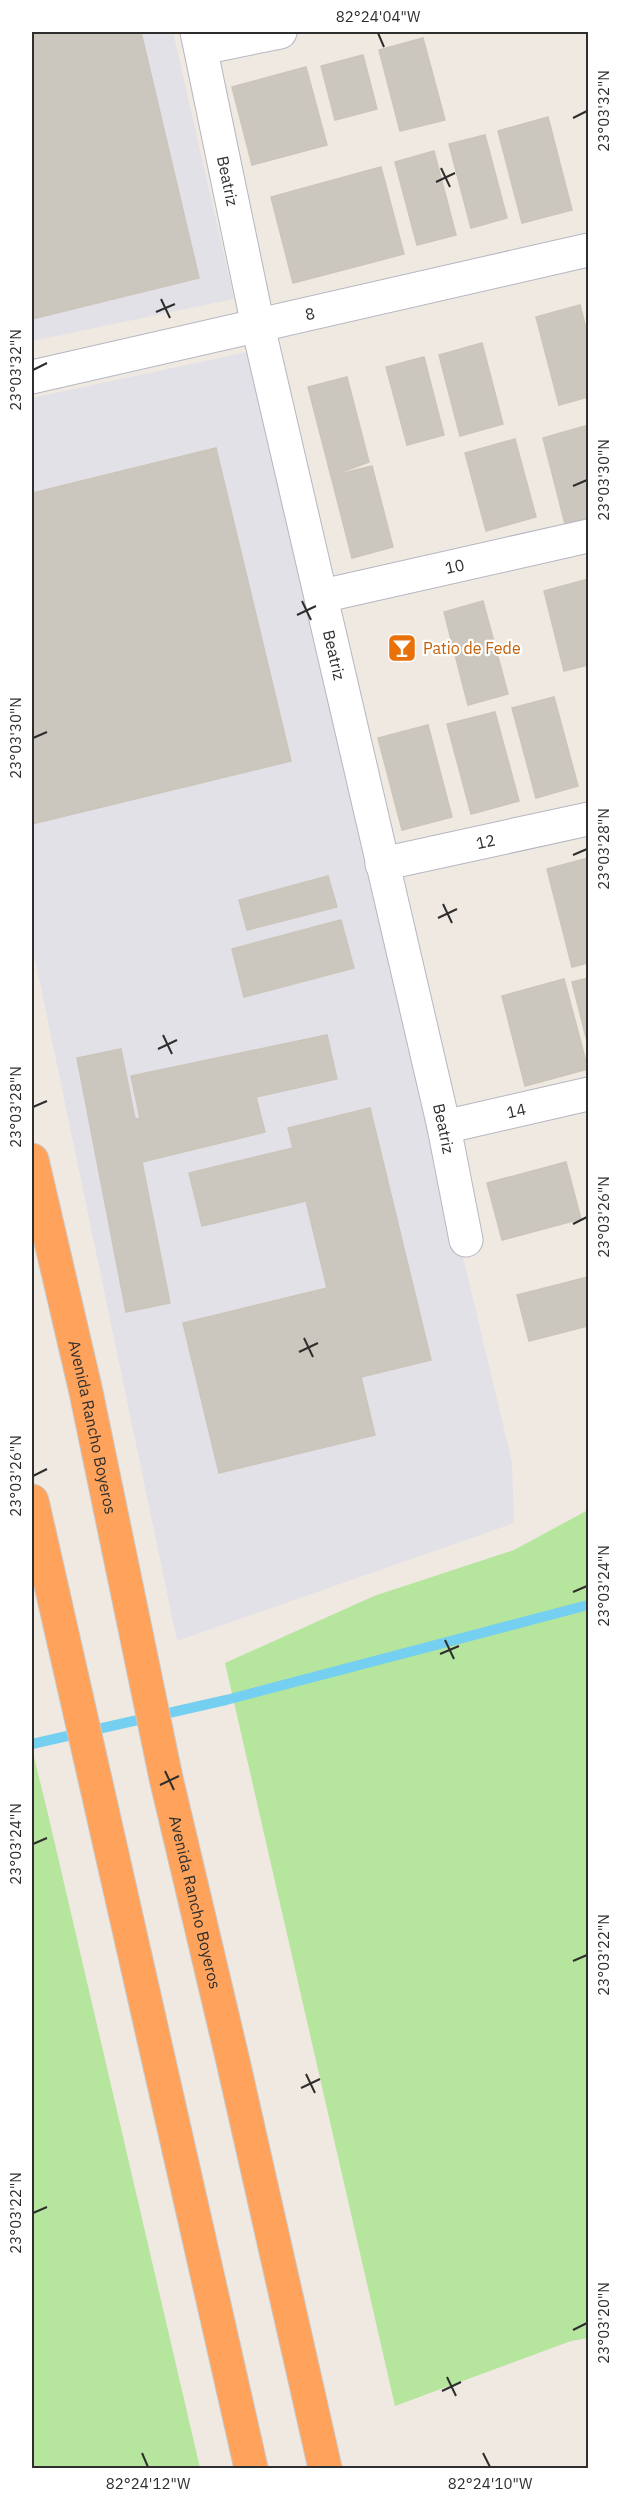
<svg xmlns="http://www.w3.org/2000/svg" width="620" height="2500" font-family="'IBM Plex Sans',sans-serif">
<rect width="100%" height="100%" fill="#efe9e1"/>
<g fill="#e3e1e8">
<path d="M32,32h141l61,267 -202,42z"/>
<path d="M247,352l265,1110 2,61 -337,118 -145,-696v-547z"/>
</g>
<g fill="#b6e59e">
<path d="M588,1510v828l-17,3 -176,65 -170,-743 149,-67 140,-46z"/>
<path d="M32,1749l15,61 153,658h-168z"/>
</g>
<g fill="none" stroke-linecap="round" stroke-linejoin="round">
<path stroke="#75cff0" stroke-width="10" d="M32,1744l194,-44 362,-95"/>
</g>
<g fill="#cbc7bf" stroke="#cbc5ba" stroke-width="1.5">
<path d="M46,32h95l58,246 -167,41v-284z"/>
<path d="M423,38l22,82 -45,11 -21,-81z"/>
<path d="M363,55l14,54 -42,11 -14,-54z"/>
<path d="M306,67l21,78 -75,20 -20,-78z"/>
<path d="M548,117l24,93 -50,13 -24,-92z"/>
<path d="M485,135l22,83 -36,10 -22,-84z"/>
<path d="M434,151l22,84 -39,10 -22,-83z"/>
<path d="M381,167l23,87 -111,29 -22,-86z"/>
<path d="M580,305l8,31v61l-29,8 -23,-88z"/>
<path d="M482,343l21,81 -43,12 -21,-81z"/>
<path d="M424,357l20,78 -37,10 -21,-78z"/>
<path d="M347,377l22,85 -38,14 -23,-89z"/>
<path d="M585,426l3,12v80l-23,6 -22,-86z"/>
<path d="M515,439l21,78 -50,14 -21,-78z"/>
<path d="M216,448l75,313 -259,63v-331z"/>
<path d="M372,466l21,81 -41,11 -21,-82z"/>
<path d="M588,579v86l-24,6 -20,-80z"/>
<path d="M483,601l25,93 -40,11 -24,-93z"/>
<path d="M554,697l24,89 -42,12 -24,-90z"/>
<path d="M495,712l24,89 -48,13 -24,-90z"/>
<path d="M428,725l24,92 -50,13 -24,-92z"/>
<path d="M588,858v105l-16,4 -25,-98z"/>
<path d="M328,876l9,31 -90,23 -8,-30z"/>
<path d="M341,920l13,48 -110,29 -12,-48z"/>
<path d="M588,978v67l-16,-63z"/>
<path d="M564,979l24,90 -63,17 -23,-90z"/>
<path d="M327,1035l10,44 -81,18 9,35 -123,30 28,141 -44,9 -49,-254 44,-9 14,70 5,-1 -9,-42z"/>
<path d="M370,1108l61,252 -70,17 14,58 -156,38 -36,-150 144,-35 -21,-87 -104,25 -13,-53 104,-25 -5,-20z"/>
<path d="M566,1162l15,57 -79,21 -15,-57z"/>
<path d="M588,1277v49l-59,15 -12,-46z"/>
</g>
<g fill="none" stroke-linecap="round" stroke-linejoin="round">
<g stroke="#b4b7c1" stroke-width="35">
<g id="minor">
<path id="s1" d="M197,32l61,294 186,801 22,113"/>
<path d="M201,48l79,-16"/>
<path id="s2" d="M32,377l556,-127"/>
<path id="s3" d="M322,596l266,-60"/>
<path id="s4" d="M382,864l206,-45"/>
<path id="s5" d="M444,1127l144,-33"/>
</g>
</g>
<g stroke="#c9c9c9" stroke-width="35">
<g id="highway">
<path id="s6" d="M32,1160l54,232 80,386 66,279 93,411"/>
<path d="M32,1501l219,967"/>
</g>
</g>
<use href="#minor" stroke="#fff" stroke-width="33"/>
<use href="#highway" stroke="#ffa35c" stroke-width="33"/>
</g>
<path fill="none" stroke="#2e2e2e" stroke-width="2" d="M378,33l6,14M573,118l14,-7M441,168l9,19M436,182l19,-9M161,299l9,19M156,312l19,-8M33,370l14,-7M573,486l14,-6M302,601l9,19M297,615l19,-9M33,738l14,-6M573,855l14,-6M443,904l9,19M438,918l19,-9M163,1035l9,19M158,1049l19,-9M33,1107l14,-6M573,1224l14,-7M304,1338l9,19M299,1352l19,-9M33,1476l14,-7M573,1592l14,-6M445,1640l9,19M440,1654l19,-8M165,1771l9,19M160,1785l19,-9M33,1844l14,-6M573,1961l14,-6M306,2074l9,19M301,2088l19,-9M33,2213l14,-6M573,2330l14,-7M447,2377l9,19M442,2391l19,-9M142,2453l6,14M483,2453l7,14"/>
<defs>
<g id="bar-square" transform="scale(1.5)"><rect x="-9" y="-9" width="18" height="18" rx="4" fill="#e8710a" stroke="#fff"/><path d="M-6-5H6L.8 .8V4.5H3.5V6h-7V4.5H-.8V.8Z" fill="#fff"/></g>
</defs>
<g fill-rule="evenodd">
<use href="#bar-square" x="402" y="648"/>
</g>
<g text-anchor="middle" stroke-width="4.5" stroke-linejoin="round" paint-order="stroke">
<g font-size="16" fill="#2e2e2e" stroke="#fff">
<text dy="6" stroke="none"><textPath href="#s1" startOffset="152">Beatriz</textPath></text>
<text dy="6" stroke="none"><textPath href="#s2" startOffset="285">8</textPath></text>
<text dy="6" stroke="none"><textPath href="#s3" startOffset="136">10</textPath></text>
<text dy="6" stroke="none"><textPath href="#s1" startOffset="638">Beatriz</textPath></text>
<text dy="6" stroke="none"><textPath href="#s4" startOffset="106">12</textPath></text>
<text dy="6" stroke="none"><textPath href="#s5" startOffset="74">14</textPath></text>
<text dy="6" stroke="none"><textPath href="#s1" startOffset="1124">Beatriz</textPath></text>
<text dy="6" stroke="none"><textPath href="#s6" startOffset="274">Avenida Rancho Boyeros</textPath></text>
<text dy="6" stroke="none"><textPath href="#s6" startOffset="760">Avenida Rancho Boyeros</textPath></text>
</g>
<g font-size="16" fill="#c56008" stroke="#fff" text-anchor="start">
<text x="423" y="654">Patio de Fede</text>
</g>
</g>
<rect width="620" height="2500" fill="none" stroke="#ffffff" stroke-width="66"/>
<rect x="33" y="33" width="554" height="2434" fill="none" stroke="#2e2e2e" stroke-width="2"/>
<g font-size="15" text-anchor="middle" fill="#2e2e2e">
<text x="378" y="22">82°24'04"W</text>
<text transform="translate(604 111) rotate(-90)" y="5">23°03'32"N</text>
<text transform="translate(16 370) rotate(-90)" y="5">23°03'32"N</text>
<text transform="translate(604 480) rotate(-90)" y="5">23°03'30"N</text>
<text transform="translate(16 738) rotate(-90)" y="5">23°03'30"N</text>
<text transform="translate(604 849) rotate(-90)" y="5">23°03'28"N</text>
<text transform="translate(16 1107) rotate(-90)" y="5">23°03'28"N</text>
<text transform="translate(604 1217) rotate(-90)" y="5">23°03'26"N</text>
<text transform="translate(16 1476) rotate(-90)" y="5">23°03'26"N</text>
<text transform="translate(604 1586) rotate(-90)" y="5">23°03'24"N</text>
<text transform="translate(16 1844) rotate(-90)" y="5">23°03'24"N</text>
<text transform="translate(604 1955) rotate(-90)" y="5">23°03'22"N</text>
<text transform="translate(16 2213) rotate(-90)" y="5">23°03'22"N</text>
<text transform="translate(604 2323) rotate(-90)" y="5">23°03'20"N</text>
<text x="148" y="2489">82°24'12"W</text>
<text x="490" y="2489">82°24'10"W</text>
</g>
</svg>
